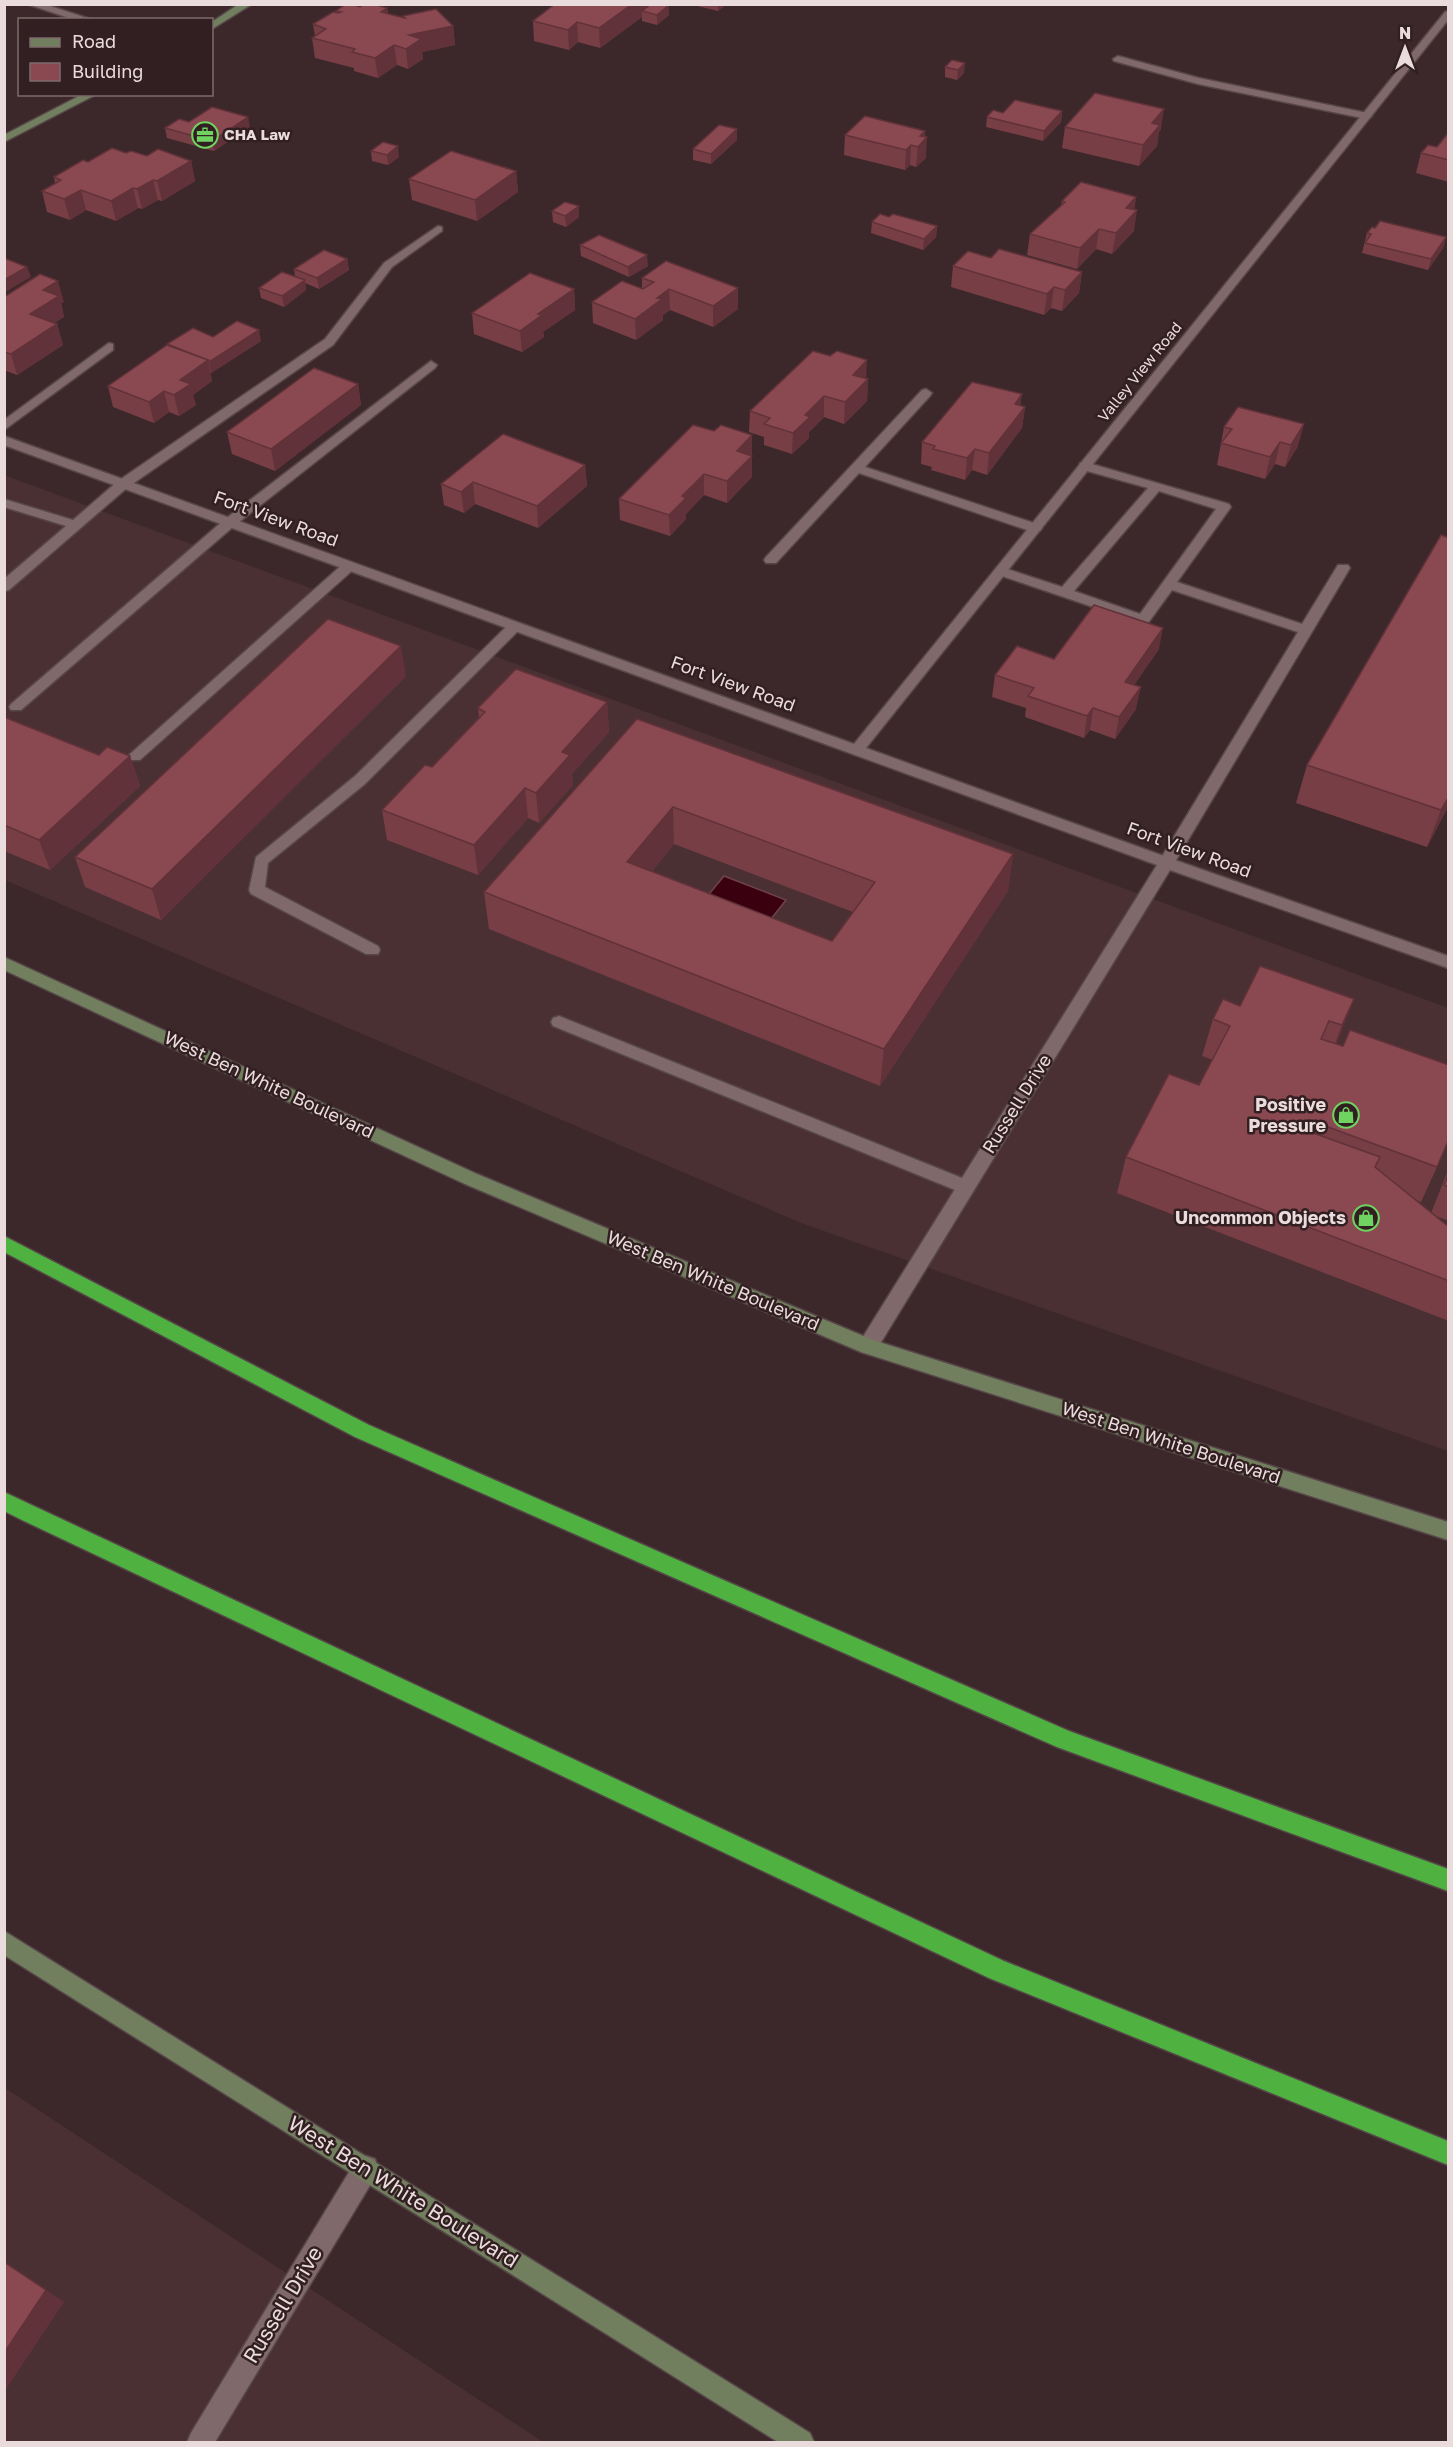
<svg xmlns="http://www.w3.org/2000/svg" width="1453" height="2447" font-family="'Golos Text',sans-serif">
<rect width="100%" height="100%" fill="#3c282a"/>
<g fill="#4b3033">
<path d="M4,475l1444,533v443l-647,-228 -796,-343z"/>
<path d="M5,2088l538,354h-538z"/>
</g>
<path fill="#3b0010" stroke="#70424e" stroke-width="1.5" d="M724,876l62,24 -23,29 -63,-24z"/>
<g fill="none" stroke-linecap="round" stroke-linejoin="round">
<g stroke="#564648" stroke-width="3">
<g id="lane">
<path d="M1118,56l81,22 168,35 5,3 -5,3 -169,-35 -84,-23 -1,-2z"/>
<path d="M438,226l4,1v4l-50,36 -59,78 -205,142 -119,103 -5,1v-12l62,-53 -62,-19v-8l69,21 45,-39 207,-142 59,-76z"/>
<path d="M109,343l4,1v6l-109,80v-10z"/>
<path d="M431,361l6,4 -2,3 -201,158 -213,184h-10l-2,-3 2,-3 213,-184z"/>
<path d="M926,389l6,4 -2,3 -65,71 175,58 2,3 -2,3h-10l-171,-58 -83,90h-10l-2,-3 2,-3 156,-167z"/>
<path d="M1085,462l144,42 2,3 -54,75 125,42 36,-59h10l2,3 -178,299h-12l-2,-4 140,-231 -126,-42 -24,33 -5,1 -147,-50 -2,-3 7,-4 61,20 86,-99 -68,-19 -1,-3 1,-3zM1159,491l57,18 -76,105 -66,-23z"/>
<path d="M349,562l7,4 -2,3 -214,191h-10l-2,-3 2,-3 214,-191z"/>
<path d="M515,622l7,4 -2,3 -155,155 -97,79 -3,24 113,59 2,4 -2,4h-12l-115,-60 -2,-4 7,-33 99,-81 155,-153z"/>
<path d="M559,1016l413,166 3,5 -3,5 -6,2 -6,-2 -407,-166 -2,-4 2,-4z"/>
</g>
</g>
<g stroke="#564648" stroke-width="3">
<g id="street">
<path d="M27,4h17l49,16h-18z"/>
<path d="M1448,11v9l-582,728 306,111 276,97v12l-278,-98 -295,482 -7,2 -7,-2 -2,-6 2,-6 296,-475 -1153,-420v-9l850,308 591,-732z"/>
<path d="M366,2156l9,3 3,9 -3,9 -160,265h-28l4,-9 166,-274z"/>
</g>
</g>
<g stroke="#564648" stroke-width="3">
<g id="secondary">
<path d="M239,4h13l-40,25v-7z"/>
<path d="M83,94h14l-93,48v-7z"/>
<path d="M4,957l473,217 396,166 575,182v18l-587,-188 -396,-168 -461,-214z"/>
<path d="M4,1931l806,502 4,9h-36l-774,-487z"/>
</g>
</g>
<g stroke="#564648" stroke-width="3">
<g id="highway">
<path d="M4,1236l365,189 700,306 379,138v22l-391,-144 -702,-310 -351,-185z"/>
<path d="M4,1492l1000,469 444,180v24l-459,-187 -967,-458 -18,-9z"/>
</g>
</g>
<use href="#lane" fill="#80696b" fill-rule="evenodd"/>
<use href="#street" fill="#80696b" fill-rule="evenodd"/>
<use href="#secondary" fill="#717f5e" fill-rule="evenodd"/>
<use href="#highway" fill="#4eb140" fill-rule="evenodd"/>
</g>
<g fill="#773e46" fill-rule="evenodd">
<path d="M689,4h38l-9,7z"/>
<path d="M669,5v10l-12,10 -15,-4v-4l-42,31 -22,-6 -9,8 -35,-9 -1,-20z"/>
<path d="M360,7l27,1 1,6 15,4v-2l50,10 2,19 -33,7 1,7 -15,10 -11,-4 -19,13 -24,-7v-3l-39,-10 -3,-20 3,-2 -2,-12 24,-11 -1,-2z"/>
<path d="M952,60l12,13 -7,7 -12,-3v-10z"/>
<path d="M1062,111l-1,11 -18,19 -57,-14 1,-10 16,-4z"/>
<path d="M189,122l61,5 -36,24 -47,-13 -2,-10z"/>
<path d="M1065,127l96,2 -2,3 -2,14 -18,20 -77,-18z"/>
<path d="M737,129v11l-26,24 -18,-4v-11z"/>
<path d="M925,131l1,27 -10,9 -6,-2 -5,5 -61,-15 1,-20z"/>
<path d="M1449,132v50l-33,-9 5,-20 16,-6z"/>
<path d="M371,151l28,6 -11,8 -16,-4z"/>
<path d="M126,153l65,8 4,20 -33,20 -4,-1 -16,9 -4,-1 -22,13 -30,-11 -16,10 -23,-8 -5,-21 13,-8 -1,-6 34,-15z"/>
<path d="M516,171l2,21 -41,29 -65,-21 -3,-21z"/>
<path d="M1136,197l-2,13v21l-22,23 -16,-5 -19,20 -50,-14 3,-21 31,-28 1,-5z"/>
<path d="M552,211l27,6 -13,10 -13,-5z"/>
<path d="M889,217l48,9 -1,11 -13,13 -52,-17 1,-11z"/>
<path d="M1367,233l79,4 -3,11 -15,22 -66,-17z"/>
<path d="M580,245l68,21 -19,11 -48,-21z"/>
<path d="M991,258l91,14 -3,21 -17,18 -11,-3 -7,7 -93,-28 2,-21z"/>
<path d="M347,259l2,11 -30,19 -14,-6 1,7 -22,17 -23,-9 -2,-10 36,-12 -1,-7z"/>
<path d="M642,278l96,31 -25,18 -43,-17 -7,5v5l-27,20 -43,-17 -1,-21 50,-13z"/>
<path d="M574,289l1,21 -32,22 1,5 -22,15 -48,-18 -2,-21z"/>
<path d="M4,297l60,5 -3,1 3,14 -10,6 3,1 6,21 -46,30 -13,-5z"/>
<path d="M213,337l48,4 -50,32h-1l2,8 -19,14 3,10 -17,11 -10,-4 -15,11 -41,-16 -5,-21 59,-41z"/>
<path d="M866,379h2l-1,22 -23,23 -20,-7 -15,15v6l-17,16 -28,-9v-8l-15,-5 1,-21z"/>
<path d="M358,384l3,21 -86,66 -43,-17 -5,-22z"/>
<path d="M1020,405l5,2 -3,21 -35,47 -15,-5 -7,10 -34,-10 1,-3 -11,-3 1,-22z"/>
<path d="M1224,427l74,19 -13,21 -10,-3 -10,15 -48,-14z"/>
<path d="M714,431l38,4v42l-25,26 -23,-8 -18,19v5l-16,17 -50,-16 -1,-21z"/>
<path d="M585,465l2,21 -49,42 -63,-24 -11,9 -20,-8 -3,-21z"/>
<path d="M1449,538v267l-22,42 -131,-44 11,-38z"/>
<path d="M1159,649l-25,36 2,24 -21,30 -25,-9 -6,8 -59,-21 1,-9 -34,-11 3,-22 59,-16z"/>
<path d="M406,676l-245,244 -76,-33 -10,-30z"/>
<path d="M607,702l2,30 -37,42 1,11 -34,38 -11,-5 -50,57 -91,-35 -5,-30 50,-43 47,-50 -1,-9z"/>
<path d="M4,717l95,38 31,1 10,30 -90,84 -46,-19z"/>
<path d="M637,719l376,135 -5,37 -128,195 -391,-157 -5,-37zM674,844l179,68 -21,29 -180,-70z"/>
<path d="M1354,999l-18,45 101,123 -16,35 -5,-2 15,13 18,-45v53l-16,-6 16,12v94l-332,-128 9,-36 73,-72 14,-25 -11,-4 11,-37 27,-13z"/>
</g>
<g fill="#613239">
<path d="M632,4h22l-12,7v6l-42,31 -1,-20z"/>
<path d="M718,4h9l-9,7z"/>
<path d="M669,5v10l-12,10v-10z"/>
<path d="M387,8l2,20 -8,-16z"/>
<path d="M577,22l1,20 -9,8 -1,-20z"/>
<path d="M453,26l2,19 -33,7 1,7 -15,10 -2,-20 3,-14z"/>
<path d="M394,45l3,20 -19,13 -3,-20z"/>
<path d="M965,63l-1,10 -7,7 1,-10z"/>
<path d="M1164,109l-3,20 -2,3 -2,14 -18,20 4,-21 9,-22z"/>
<path d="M1062,111l-1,11 -18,19 1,-10z"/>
<path d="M248,117l2,10 -36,24 -2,-10z"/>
<path d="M737,129v11l-26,24v-10z"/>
<path d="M925,131v9l2,-3 -1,21 -10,9 2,-20 2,-11z"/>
<path d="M911,145l-1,20 -5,5 1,-20z"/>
<path d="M398,146l1,11 -11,8 -1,-10z"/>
<path d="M191,161l4,20 -33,20 -5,-20z"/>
<path d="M516,171l2,21 -41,29 -2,-21z"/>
<path d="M153,180l5,20 -16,9 -5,-20z"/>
<path d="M133,188l5,20 -22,13 -5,-20z"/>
<path d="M81,190l5,20 -16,10 -6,-21z"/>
<path d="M1136,197l-2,17 3,-4 -3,21 -22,23 4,-21 10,-25z"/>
<path d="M579,206v11l-13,10 -1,-11z"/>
<path d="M937,226l-1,11 -13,13 1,-11z"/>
<path d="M1099,229l-3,20 -19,20 3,-21z"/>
<path d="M1446,237l-3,11 -15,22 3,-11z"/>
<path d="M647,255l1,11 -19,11 -1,-10z"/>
<path d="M347,259l2,11 -30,19 -2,-11z"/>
<path d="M27,267l4,10 -27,16v-13z"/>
<path d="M1082,272l-3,21 -17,18 3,-21z"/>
<path d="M305,280l1,10 -22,17 -2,-11z"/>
<path d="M58,281l6,21 -3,1 3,14 -28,18 -6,-21 13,-24z"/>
<path d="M1054,287l-3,21 -7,7 3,-21z"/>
<path d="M738,288v21l-25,18v-21z"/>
<path d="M574,289l1,21 -32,22 1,5 -22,15 -2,-21 18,-17z"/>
<path d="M669,289l1,21 -7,5v5l-27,20 -1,-21 22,-21z"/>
<path d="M57,324l6,21 -46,30 -6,-21z"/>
<path d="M259,330l2,11 -50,32 -2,-11z"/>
<path d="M208,360l4,21 -19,14 3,10 -17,11 -5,-21 6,-15z"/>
<path d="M867,360l-1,21 2,-2 -1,22 -23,23 1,-22 8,-27z"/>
<path d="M358,384l3,21 -86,66 -4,-22z"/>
<path d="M164,391l5,21 -15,11 -5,-21z"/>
<path d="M1022,394l-3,21 6,-8 -3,21 -35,47 2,-22 26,-49z"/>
<path d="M824,396v21l-15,15v6l-17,16 1,-21 12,-18z"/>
<path d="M1304,424l-6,22 -13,21 6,-22z"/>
<path d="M752,435v42l-25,26v-22l10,-30z"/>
<path d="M1280,442l-5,22 -10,15 5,-22z"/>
<path d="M975,449l-3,21 -7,10 2,-22z"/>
<path d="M585,465l2,21 -49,42 -1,-22z"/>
<path d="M704,474v21l-18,19v5l-16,17 -1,-21 13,-19z"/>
<path d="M473,482l2,22 -11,9 -3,-21z"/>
<path d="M1163,628l-4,21 -38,54 4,-21z"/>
<path d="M401,646l5,30 -245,244 -9,-31z"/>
<path d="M1141,687l-5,22 -21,30 4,-22z"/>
<path d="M607,702l2,30 -37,42 1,11 -34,38 -3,-30 26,-41z"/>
<path d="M1093,708l-3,22 -6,8 3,-22z"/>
<path d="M130,756l10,30 -90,84 -11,-30z"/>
<path d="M525,788l3,30 -50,57 -4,-30z"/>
<path d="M1449,796v9l-22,42 14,-37z"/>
<path d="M673,807l1,37 -45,55 -2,-37z"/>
<path d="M1013,854l-5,37 -128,195 4,-37z"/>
<path d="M1354,999l-14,36 -12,27 14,-37z"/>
<path d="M4,2262l60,40 -60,90z"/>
</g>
<g fill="#8a4851" stroke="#613239" stroke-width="1.5" fill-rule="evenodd">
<path d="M346,4h5l9,3 4,-3h9l14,4 -6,4 24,6 -2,-2 33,-7 17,17 -44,9 12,4 -15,10 -12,-4 -19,13 -23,-6 3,-3 -43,-11 14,-9 -13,-5 20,-12 5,1 3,-1 -5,-1z"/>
<path d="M555,4h77l-33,24 -22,-6 -9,8 -35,-9z"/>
<path d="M651,4h16l2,1 -12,10 -15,-4z"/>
<path d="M952,60l13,3 -7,7 -13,-3z"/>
<path d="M1095,93l69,16 -12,14 8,2 -17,20 -78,-18z"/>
<path d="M1015,100l47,11 -18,20 -57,-14 6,-7 10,3z"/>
<path d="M212,107l36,10 -36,24 -47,-13 14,-9 10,3z"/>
<path d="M865,116l60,15 -5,5 7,1 -9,10 -7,-2 -5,5 -61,-15z"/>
<path d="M719,125l18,4 -26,25 -18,-5z"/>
<path d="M1449,132v28l-28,-7 7,-8 9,2z"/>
<path d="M383,142l15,4 -11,9 -16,-4z"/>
<path d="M112,148l14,5 5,-2 16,5 11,-7 33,12 -34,20 -4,-1 -16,9 -4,-1 -22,13 -30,-11 -17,9 -22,-8 19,-11 -7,-3 29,-17 5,2z"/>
<path d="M451,151l65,20 -41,29 -66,-21z"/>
<path d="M1081,182l55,15 -10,11 11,2 -21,23 -17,-4 -19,19 -50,-14 35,-32 -3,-1z"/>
<path d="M565,202l14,4 -14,10 -13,-5z"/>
<path d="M880,214l9,3 4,-3 44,12 -13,13 -52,-17z"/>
<path d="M1380,221l66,16 -15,22 -66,-16 6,-9 -4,-1 5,-6 3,1z"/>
<path d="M599,235l48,20 -19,12 -48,-22z"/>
<path d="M999,249l83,23 -17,18 -11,-3 -7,7 -94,-28 15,-15 23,7z"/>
<path d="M324,250l23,9 -30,19 -23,-9z"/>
<path d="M4,258l23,9 -23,13z"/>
<path d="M666,261l72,27 -25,18 -44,-17 -12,9 5,1 -27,20 -43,-17 30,-21 21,8 11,-7 -12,-4z"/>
<path d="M282,272l23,8 -23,16 -23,-8z"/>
<path d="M530,273l44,16 -36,25 4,1 -22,16 -48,-18z"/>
<path d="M40,274l18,7 -15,9 16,6 -29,18 27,10 -46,30 -7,-2v-55z"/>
<path d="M237,321l22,9 -50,32 -1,-2 -41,-16 26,-16 20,9z"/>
<path d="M167,345l41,15 -28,20 11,4 -17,11 -10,-4 -15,11 -41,-16z"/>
<path d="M813,351l17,5 7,-5 30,9 -14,15 15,4 -23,23 -21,-6 -19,19 5,2 -17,16 -29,-9 6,-6 -20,-7z"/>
<path d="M314,368l44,16 -87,65 -44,-17z"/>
<path d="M972,382l50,12 -7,10 10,3 -36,46 -14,-4 -8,9 -34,-9 2,-3 -13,-4z"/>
<path d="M1238,407l66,17 -13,21 -11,-3 -10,15 -49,-14 11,-14 -8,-2z"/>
<path d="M693,425l21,6 7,-6 31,10 -15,16 15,5 -25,25 -23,-7 -22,22 4,2 -17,17 -50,-16z"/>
<path d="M503,434l82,31 -48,41 -64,-24 -12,10 -20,-8z"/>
<path d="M1441,535l8,3v258l-8,14 -134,-45z"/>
<path d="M1094,605l69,23 -38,54 16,5 -22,30 -26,-9 -6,8 -59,-20 6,-8 -39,-13 22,-29 37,13z"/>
<path d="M328,619l73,27 -249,243 -77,-32z"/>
<path d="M516,669l91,33 -45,50 8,3 -34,38 -11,-5 -51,57 -92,-35 43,-45 7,2 53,-55 -7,-4z"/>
<path d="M4,717l95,38 8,-8 23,9 -91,84 -35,-15z"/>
<path d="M637,719l376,135 -129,195 -400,-157zM673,807l202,75 -43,59 -205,-79z"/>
<path d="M1260,966l94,33 -12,26 -13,-4 -8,18 22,7 7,-16 99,35v74l-12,28 -128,-47 -4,10 75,27 -5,10 74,60v54l-323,-124 43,-83 30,11 31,-59 -17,-7 10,-20 17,7z"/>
<path d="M1449,1173v14l-5,-2z"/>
<path d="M4,2262l42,28 -42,63z"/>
</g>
<defs>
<g id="office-ring" transform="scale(1.35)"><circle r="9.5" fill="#321f21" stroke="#6ed360" stroke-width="1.5"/><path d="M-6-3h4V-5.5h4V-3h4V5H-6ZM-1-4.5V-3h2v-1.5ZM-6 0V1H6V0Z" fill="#6ed360"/></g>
<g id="shop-ring" transform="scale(1.35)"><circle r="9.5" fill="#321f21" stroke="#6ed360" stroke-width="1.5"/><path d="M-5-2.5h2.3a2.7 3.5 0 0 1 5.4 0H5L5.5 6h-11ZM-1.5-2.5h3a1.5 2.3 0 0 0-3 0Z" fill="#6ed360"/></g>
</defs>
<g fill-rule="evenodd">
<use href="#office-ring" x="205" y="135"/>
<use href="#shop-ring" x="1346" y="1115"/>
<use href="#shop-ring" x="1366" y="1218"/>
</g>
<g text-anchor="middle" stroke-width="5" stroke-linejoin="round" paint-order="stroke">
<g font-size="15" font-weight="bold" fill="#eadcdd" stroke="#321f21" text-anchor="start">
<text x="224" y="140">CHA Law</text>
</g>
<g font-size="15" fill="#eadcdd" stroke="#321f21">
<text transform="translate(1140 372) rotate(-51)" y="5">Valley View Road</text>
</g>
<g font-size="18" fill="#eadcdd" stroke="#321f21">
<text transform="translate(276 519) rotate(20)" y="6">Fort View Road</text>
<text transform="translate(733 684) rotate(20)" y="6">Fort View Road</text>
<text transform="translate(1189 850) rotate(20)" y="6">Fort View Road</text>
<text transform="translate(269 1085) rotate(25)" y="6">West Ben White Boulevard</text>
<text transform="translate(1017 1104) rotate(-58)" y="6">Russell Drive</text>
<text transform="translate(713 1281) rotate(23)" y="6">West Ben White Boulevard</text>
<text transform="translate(1171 1443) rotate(18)" y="6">West Ben White Boulevard</text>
</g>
<g font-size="18" font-weight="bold" fill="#eadcdd" stroke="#321f21" text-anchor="end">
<text x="1326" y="1111">Positive<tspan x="1326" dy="21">Pressure</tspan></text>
<text x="1346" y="1224">Uncommon Objects</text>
</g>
<g font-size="21" fill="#eadcdd" stroke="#321f21">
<text transform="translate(403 2192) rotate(32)" y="7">West Ben White Boulevard</text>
<text transform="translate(283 2305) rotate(-59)" y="7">Russell Drive</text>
</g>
</g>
<rect width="1453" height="2447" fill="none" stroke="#eadcdd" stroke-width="12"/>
<rect x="18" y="18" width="195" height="78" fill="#321f21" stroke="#7c6b6c" stroke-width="1.5"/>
<rect x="30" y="38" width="30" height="9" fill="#717f5e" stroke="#7c6b6c" stroke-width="1.5"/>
<text x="72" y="48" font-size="18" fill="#eadcdd">Road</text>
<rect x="30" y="63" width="30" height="18" fill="#8a4851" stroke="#7c6b6c" stroke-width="1.5"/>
<text x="72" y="78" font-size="18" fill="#eadcdd">Building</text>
<g transform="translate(1405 48)" stroke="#321f21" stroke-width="4.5" paint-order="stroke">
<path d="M0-4.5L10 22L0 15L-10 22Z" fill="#eadcdd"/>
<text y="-9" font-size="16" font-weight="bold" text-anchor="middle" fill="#eadcdd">N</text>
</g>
</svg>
